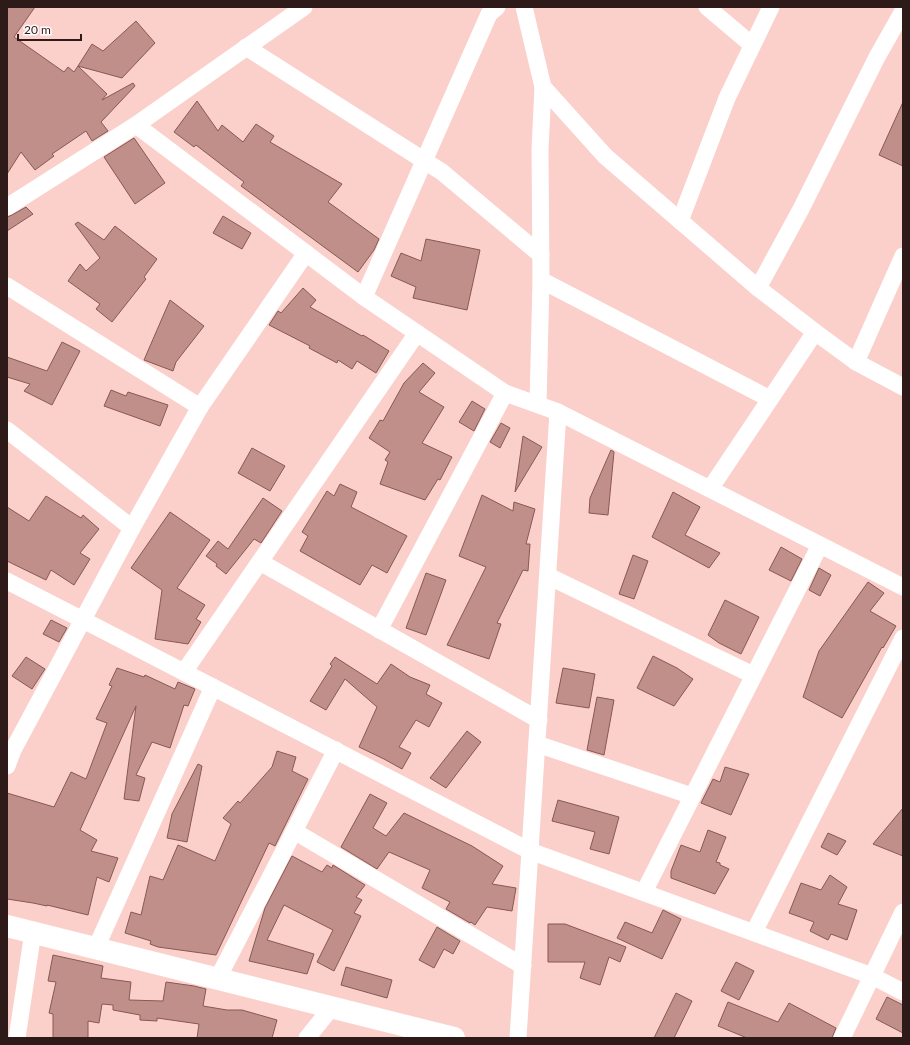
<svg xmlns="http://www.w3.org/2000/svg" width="910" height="1045" font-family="Lato,sans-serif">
<rect width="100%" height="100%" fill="#fbcfca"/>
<g fill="#c18f89" stroke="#875954">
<path d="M7,7h28l-21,30 50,35 4,-5 6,5 4,-6 29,28 -5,6 31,-17 2,3 -34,36 7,9 -16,10 -6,-10 -34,23 2,2 -19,14 -14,-18 -14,22z"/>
<path d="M136,21l19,22 -33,35 -44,-12 14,-22 11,7z"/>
<path d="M197,101l21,30 4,-6 21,17 13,-18 18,12 -4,6 72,42 -14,18 51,37 -5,11 -16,22 -117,-86 3,-4 -48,-37 -2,2 -20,-15z"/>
<path d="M903,102v64l-24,-11z"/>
<path d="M134,138l31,45 -30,21 -31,-47z"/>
<path d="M26,207l7,7 -26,17v-14l5,-2z"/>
<path d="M223,216l28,17 -9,16 -29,-16z"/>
<path d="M78,222l26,18 11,-14 42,33 -13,18 2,2 -34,43 -16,-13 4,-5 -32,-23 12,-17 6,7 14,-13 -25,-34z"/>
<path d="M426,239l54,11 -13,60 -54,-12 3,-11 -25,-11 10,-23 20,8z"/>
<path d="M303,288l13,12 -6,7 52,29 1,-1 26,16 -13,22 -19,-12 -5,8 -14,-9 -1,3 -28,-15 1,-2 -41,-21 9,-14 3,2z"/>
<path d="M170,300l34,26 -28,36 -3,9 -29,-11z"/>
<path d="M62,342l18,9 -28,54 -28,-14 6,-7 -23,-7v-20l40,14z"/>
<path d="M423,363l12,10 -16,19 25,15 -22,36 30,14 -12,23 -2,-1 -13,21 -45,-16 8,-22 -3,-2 5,-8 -21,-14 11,-18 3,1 21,-38z"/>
<path d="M111,390l15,6 2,-4 40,13 -8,21 -56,-20z"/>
<path d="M472,401l13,8 -11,22 -15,-9z"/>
<path d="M501,423l9,5 -10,20 -10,-6z"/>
<path d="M523,436l19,11 -27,45z"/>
<path d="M252,448l33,18 -15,25 -32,-18z"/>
<path d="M611,450l3,2 -6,63 -19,-2 1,-15z"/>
<path d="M340,484l17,8 -6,15 56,29 -20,37 -15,-8 -12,20 -60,-34 8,-15 -6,-4 25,-41 7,5z"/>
<path d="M673,492l27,15 -15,28 35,18 -11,15 -57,-31z"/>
<path d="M482,495l31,16 1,-9 21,7 -9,35h4l-2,27 -5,-1 -26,53 4,1 -12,35 -42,-14 39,-78 -27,-11z"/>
<path d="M46,496l35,22 2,-3 16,14 -19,24 10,6 -16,26 -23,-15 -5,10 -39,-19v-54l22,14z"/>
<path d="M263,498l19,13 -21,32 -7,-4 -28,35 -10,-8 1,-2 -11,-8 12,-15 10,8z"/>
<path d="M170,512l40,28 -33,48 28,17 -9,14 5,3 -13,22 -33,-5 7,-49 -31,-22z"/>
<path d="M781,547l21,12 -11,22 -22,-11z"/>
<path d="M633,555l15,6 -14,38 -15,-5z"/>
<path d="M819,568l12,7 -11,21 -11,-6z"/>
<path d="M426,573l20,7 -20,55 -20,-7z"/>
<path d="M868,582l16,11 -14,18 26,15 -13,22 -1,-1 -40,71 -39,-21 16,-46z"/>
<path d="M725,600l34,17 -18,37 -22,-11 -11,-8z"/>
<path d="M51,620l16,8 -8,14 -16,-8z"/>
<path d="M653,656l24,12 16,11 -19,27 -37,-18z"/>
<path d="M26,657l19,12 -13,20 -20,-13z"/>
<path d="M335,657l42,27 14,-20 19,13 20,8 -4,9 16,9 -13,24 -13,-7 -17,27 12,6 -9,16 -18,-10 -25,-12 18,-40 -32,-28 -19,31 -16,-9 22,-35 -2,-2z"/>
<path d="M117,668l27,9 1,-2 30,14 3,-7 17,7 -7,17 -4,-1 -14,43 -18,-6 -16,33 9,3 -6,23 -15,-2 12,-93 -56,124 17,10 -6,11 27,7 -9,24 -12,-5 -9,38 -41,-10v1l-14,-3 -26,-4v-106l47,14 17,-35 15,7 21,-56 -11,-4 16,-33 -3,-1z"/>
<path d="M563,668l32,6 -6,34 -33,-5z"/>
<path d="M597,697l17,3 -10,55 -17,-5z"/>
<path d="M467,731l14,11 -35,46 -16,-10z"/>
<path d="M277,751l19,6 -4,14 16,8 -33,67 -6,-3 -53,112 -58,-8 -8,-3 1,-3 -26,-8 6,-21 10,3 9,-39 13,4 15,-35 37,16 16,-37 -8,-6 15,-17 2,2 32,-36z"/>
<path d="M198,764l4,2 -15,76 -20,-4 5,-24z"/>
<path d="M725,767l24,7 -18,41 -30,-12 12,-24 7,3z"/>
<path d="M370,794l17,9 -14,25 13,8 18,-23 68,33 31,20 -11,18 24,4 -4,23 -25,-4 -12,18 -4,-3 -1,1 -24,-14 4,-7 -28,-14 8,-18 -41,-18 -12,17 -36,-22z"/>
<path d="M558,800l61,17 -10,37 -19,-5 5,-17 -43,-11z"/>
<path d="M903,808v48l-30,-12z"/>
<path d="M708,830l18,7 -10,25 4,1v2l9,4 -14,25 -44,-16v-7l10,-26 19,7z"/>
<path d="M828,833l18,8 -9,14 -16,-8z"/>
<path d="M292,856l30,16 5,-7 5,3 1,-3 32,20 -9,12 6,3 -8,13 7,3 -27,55 -17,-9 16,-32 -49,-25 -17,35 47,14 -7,20 -58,-13 16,-53z"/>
<path d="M830,875l17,12 -9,17 19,6 -10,30 -16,-6 -3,6 -18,-9 4,-9 -25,-9 12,-30 20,7z"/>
<path d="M663,910l18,9 -19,40 -45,-21 8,-16 27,11z"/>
<path d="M548,924h17l61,23 -6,15 -11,-5 -9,28 -20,-7 5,-16h-37z"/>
<path d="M437,927l23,14 -7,13 -9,-5 -10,19 -15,-8z"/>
<path d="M53,955l50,11 -2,12 30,4 -2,18 34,1 3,-19 28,4 12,3 -3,17 24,4h15l35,10 -5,18h-75l2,-14 -42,-6v3l-17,-1v-5l-27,-5v-5l-11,-1 -3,19 -11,-2v17h-35v-24l-4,-1 7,-31 -8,-1z"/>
<path d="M736,962l18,9 -15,29 -18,-9z"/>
<path d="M346,967l46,13 -5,18 -46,-13z"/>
<path d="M676,993l16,8 -18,37h-20z"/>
<path d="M887,997l16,8v28l-27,-14z"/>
<path d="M728,1002l50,20 11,-19 47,25 -4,10h-85l-29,-12z"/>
</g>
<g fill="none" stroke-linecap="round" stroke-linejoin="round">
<g stroke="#fff" stroke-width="17">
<path d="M524,7l19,80 -3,62 1,131 -3,124"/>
<path d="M707,7l45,38"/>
<path d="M246,47l196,125 99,83"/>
<path d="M543,87l62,69 153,132 57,44 41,30 47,25"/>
<path d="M136,125l228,172 141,96 53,19 345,175"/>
<path d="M7,207l129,-82 168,-118"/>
<path d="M680,221l47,-123 44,-91"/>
<path d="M541,280l229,119"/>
<path d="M7,286l193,121"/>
<path d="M758,288l43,-79 76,-152 26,-46"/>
<path d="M364,297l125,-283 8,-7"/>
<path d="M856,362l47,-106"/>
<path d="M7,430l125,98"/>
<path d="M710,489l105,-157"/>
<path d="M260,562l279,158"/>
<path d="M548,576l205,99"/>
<path d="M7,581l76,39 447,231 342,125 31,16"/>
<path d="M379,630l126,-237"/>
<path d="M184,672l233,-339"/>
<path d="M537,744l155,52"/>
<path d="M7,766l6,-16 119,-222 68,-121 106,-154"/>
<path d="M294,831l229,135"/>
<path d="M644,892l176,-347"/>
<path d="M754,932l149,-294"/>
<path d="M96,948l117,-261"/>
<path d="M218,978l118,-228"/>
<path d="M17,1038l16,-106"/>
<path d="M307,1038l25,-31"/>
<path d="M518,1038l40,-626"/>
<path d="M842,1038l61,-126"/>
</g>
<path stroke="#fff" stroke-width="22" d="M7,926l447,112"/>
</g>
<rect width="910" height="1045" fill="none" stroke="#2e1b19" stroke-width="16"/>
<path d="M18 34v6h63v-6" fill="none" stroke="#2e1b19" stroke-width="2"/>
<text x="24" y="34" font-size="12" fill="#2e1b19" stroke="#fcfcfc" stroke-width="3" paint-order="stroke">20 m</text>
</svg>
